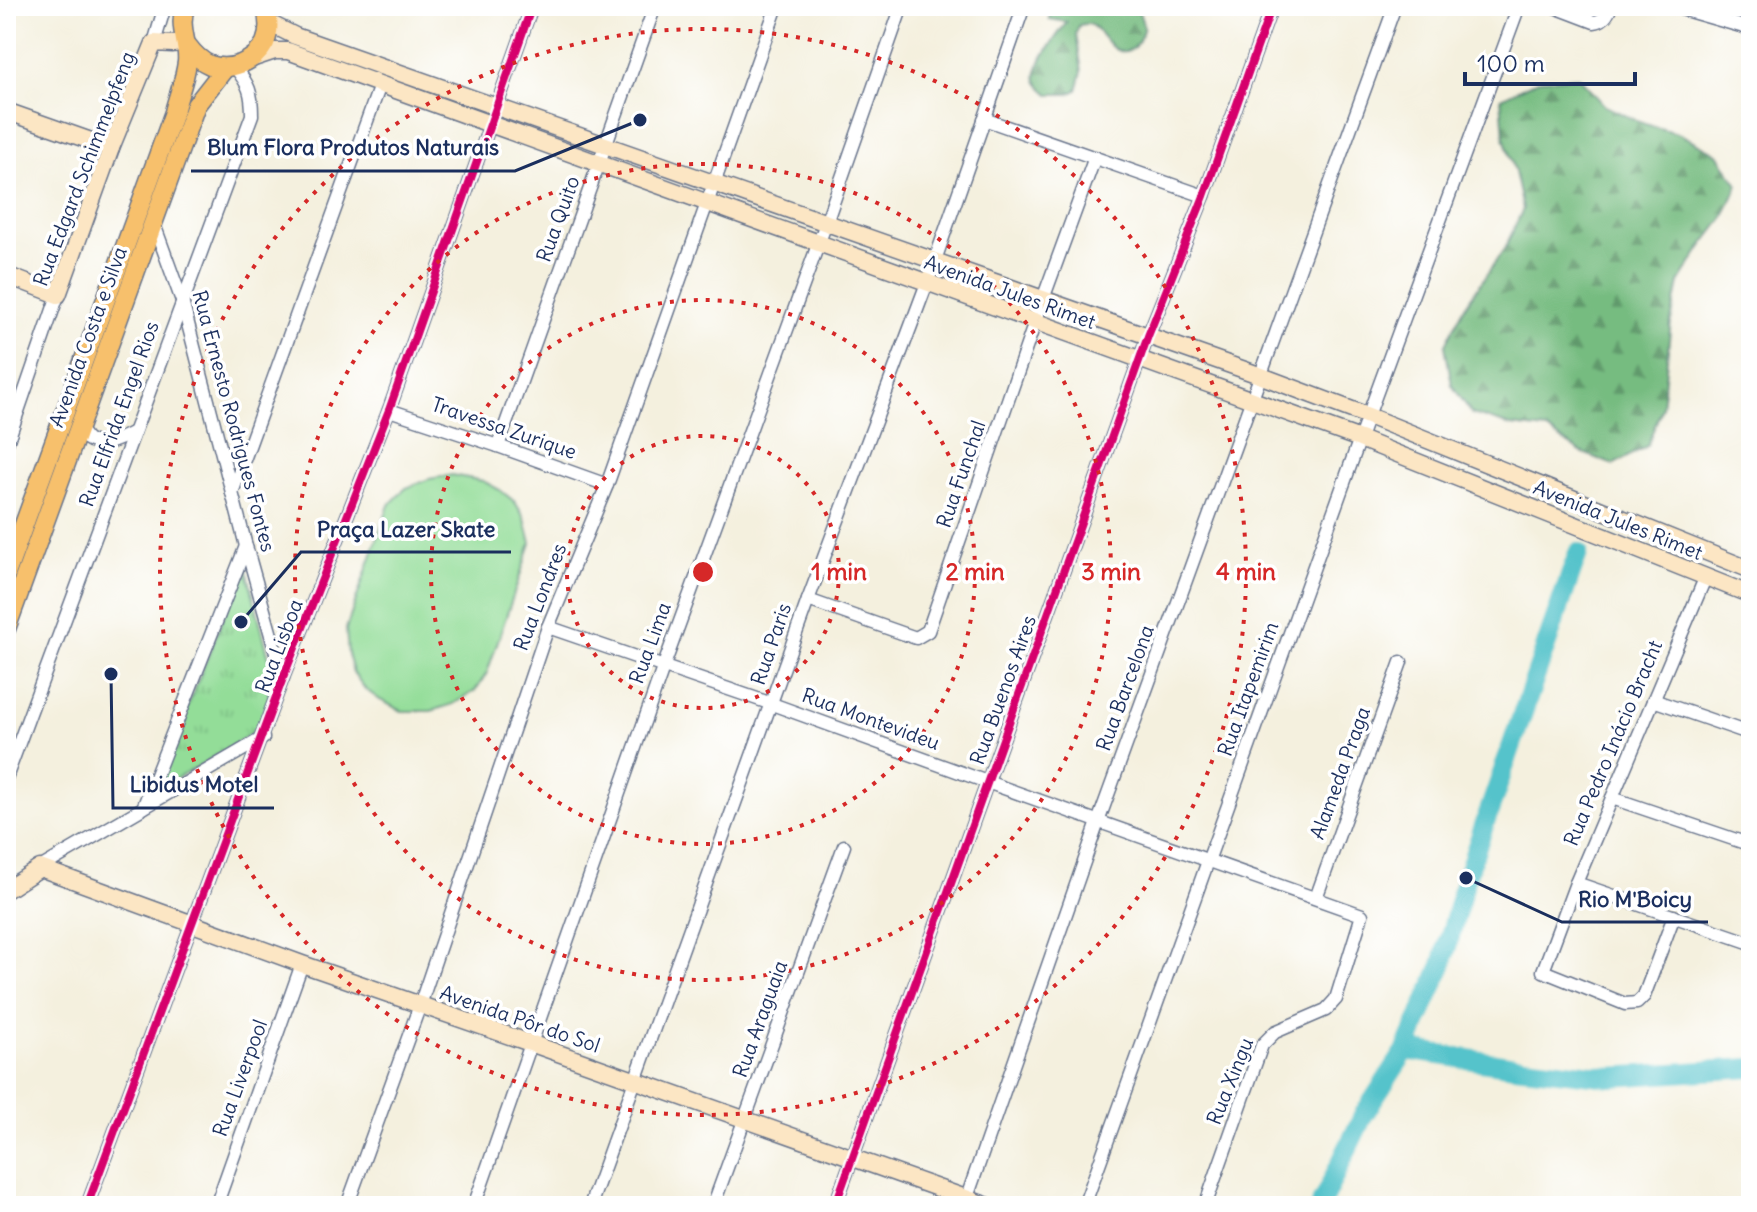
<svg xmlns="http://www.w3.org/2000/svg" width="1757" height="1212" font-family="Delius,sans-serif">
<defs>
<pattern id="forest-firs" width="22" height="20" patternUnits="userSpaceOnUse" patternTransform="scale(2)"><rect width="22" height="20" fill="#76bc80"/><path d="M5 1l3.5 6h-7zM16 11l3.5 6h-7z" fill="#60996c"/></pattern>
<pattern id="park-tufts" width="24" height="20" patternUnits="userSpaceOnUse" patternTransform="scale(2)"><rect width="24" height="20" fill="#93dd98"/><path d="M3 7l-1-3M5 7V3M7 7l1-3M15 17l-1-3M17 17v-4M19 17l1-3" fill="none" stroke="#7ebe85"/></pattern>
</defs>
<rect width="100%" height="100%" fill="#fff"/>
<filter id="ink" filterUnits="userSpaceOnUse"><feTurbulence type="fractalNoise" baseFrequency=".0125" numOctaves="2"/><feDisplacementMap in="SourceGraphic" scale="16" xChannelSelector="R" yChannelSelector="G"/><feConvolveMatrix kernelMatrix="1 2 1 2 8 2 1 2 1" color-interpolation-filters="sRGB"/></filter>
<filter id="wash" filterUnits="userSpaceOnUse"><feTurbulence type="fractalNoise" baseFrequency=".006" numOctaves="4" result="noise"/><feDisplacementMap in="SourceGraphic" scale="32" xChannelSelector="R" yChannelSelector="G"/><feGaussianBlur stdDeviation="1.8" result="paint"/><feColorMatrix in="noise" values="0 0 0 0 0 0 0 0 0 0 0 0 0 0 0 0 0 1.4 0 .05"/><feComposite in="paint" operator="in"/></filter>
<g filter="url(#wash)">
<rect width="100%" height="100%" fill="#f4f0de"/>
<path fill="#93dd98" stroke="#57867b" stroke-width="2" d="M452,475l31,6 17,9 15,12 10,17 6,24 -44,130 -12,18 -22,13 -22,7h-29l-22,-11 -15,-11 -12,-17 -5,-18 -2,-25 43,-124 17,-17 23,-9z"/>
<g fill="url(#forest-firs)" stroke="#48766f" stroke-width="2">
<path d="M1050,6h87l7,21c-4,11 -6,21 -18,24 -17,3 -22,-19 -35,-26 -4,-2 -7,-1 -12,0l-3,9 6,38 -5,18 -8,4h-20c-4,-4 -11,-9 -12,-14 -5,-13 22,-47 30,-58l-18,-3z"/>
<path d="M1579,77l26,29 37,17 38,11 38,20 20,31 -15,34 -22,29 -22,35 -8,38 -9,86 -15,39 -34,19 -32,-13 -34,-22 -36,-4 -39,-12 -20,-29 -7,-39 20,-40 41,-60 17,-37 -8,-37 -11,-35 -3,-39 37,-18z"/>
</g>
<path fill="url(#park-tufts)" stroke="#57867b" stroke-width="2" d="M245,563l30,118 -18,49 -58,36 -45,25z"/>
<g fill="none" stroke-linecap="round" stroke-linejoin="round">
<g stroke="#55c3cb" stroke-width="20">
<path d="M1406,1050l109,16 95,11 141,-9"/>
<path d="M1320,1206l44,-92 42,-64 36,-85 24,-87 112,-325"/>
</g>
</g>
</g>
<g filter="url(#ink)">
<g fill="none" stroke-linecap="round" stroke-linejoin="round">
<g stroke="#67738b" stroke-width="15">
<g id="street">
<path d="M1552,6l42,16c10,-1 14,-7 17,-16"/>
<path d="M1671,6l80,23"/>
<path d="M6,11l2,-5"/>
<path d="M154,43l11,-37"/>
<path d="M984,119l220,77"/>
<path d="M154,224l28,77 64,245 37,132"/>
<path d="M389,410l109,36 109,39"/>
<path d="M78,428c1,1 9,11 9,11 15,10 34,0 47,-7"/>
<path d="M6,446l52,-151"/>
<path d="M498,446l157,-440"/>
<path d="M232,493l148,-408"/>
<path d="M808,600l108,38 12,-7 115,-332 52,-142"/>
<path d="M548,627l224,77 215,78 375,133 -26,84 -10,11 -51,22 -13,13 -57,161"/>
<path d="M1653,700l98,34"/>
<path d="M6,778l246,-663c0,-23 -3,-30 -17,-48"/>
<path d="M1612,798l139,47"/>
<path d="M143,808l103,-262"/>
<path d="M40,868l223,-130"/>
<path d="M1576,883l175,60"/>
<path d="M1316,898l85,-236"/>
<path d="M1674,916l-30,80 -7,7 -12,1 -82,-33 33,-88 130,-307"/>
<path d="M87,1206l196,-528 106,-268 143,-404"/>
<path d="M216,1206l86,-242"/>
<path d="M347,1206l73,-201 128,-378 59,-142 170,-479"/>
<path d="M474,1206l189,-538 163,-445 76,-217"/>
<path d="M590,1206l218,-606 119,-317 97,-277"/>
<path d="M713,1206l131,-360"/>
<path d="M835,1206l313,-870 56,-140 68,-190"/>
<path d="M964,1206l134,-384 297,-816"/>
<path d="M1084,1206l284,-790 151,-410"/>
</g>
</g>
<g stroke="#67738b" stroke-width="19">
<g id="secondary">
<path d="M269,23l26,13 964,339 109,41 383,154"/>
<path d="M251,59l24,-8h13l1072,388 391,156"/>
<path d="M6,111l105,37"/>
<path d="M6,275l52,20 53,-147 43,-105 19,1 12,-2"/>
<path d="M6,890l34,-22 262,96 228,79 458,163"/>
</g>
</g>
<g stroke="#67738b" stroke-width="21">
<g id="primary">
<path d="M187,45c6,8 13,16 23,20 20,7 45,-3 55,-22 5,-12 4,-25 0,-37"/>
<path d="M6,574l168,-462c4,-16 11,-33 13,-50 2,-19 -10,-37 -1,-56"/>
<path d="M6,629l190,-524 29,-37"/>
</g>
</g>
<use href="#street" stroke="#fff" stroke-width="12"/>
<use href="#secondary" stroke="#fce6c4" stroke-width="16"/>
<use href="#primary" stroke="#f7c06c" stroke-width="18"/>
<g stroke="#fff" stroke-width="13">
<g id="cycleway">
<path d="M87,1206l196,-528 106,-268 143,-404"/>
<path d="M835,1206l313,-870 56,-140 68,-190"/>
</g>
</g>
<use href="#cycleway" stroke="#d6006c" stroke-width="8"/>
</g>
</g>
<g fill="none" stroke="#d62828" stroke-width="4" stroke-dasharray="4 8">
<circle cx="703" cy="572" r="136"/>
<circle cx="703" cy="572" r="272"/>
<circle cx="703" cy="572" r="408"/>
<circle cx="703" cy="572" r="543"/>
</g>
<g text-anchor="middle" stroke-width="7" stroke-linejoin="round" paint-order="stroke">
<g font-size="20" fill="#1b2f5e" stroke="#fff">
<text transform="translate(84 169) rotate(-69)" y="7">Rua Edgard Schimmelpfeng</text>
<text transform="translate(558 219) rotate(-70)" y="7">Rua Quito</text>
<text transform="translate(1010 292) rotate(20)" y="7">Avenida Jules Rimet</text>
<text transform="translate(88 337) rotate(-70)" y="7">Avenida Costa e Silva</text>
<text transform="translate(119 414) rotate(-70)" y="7">Rua Elfrida Engel Rios</text>
<text transform="translate(234 421) rotate(75)" y="7">Rua Ernesto Rodrigues Fontes</text>
<text transform="translate(504 428) rotate(19)" y="7">Travessa Zurique</text>
<text transform="translate(961 474) rotate(-71)" y="7">Rua Funchal</text>
<text transform="translate(1618 520) rotate(22)" y="7">Avenida Jules Rimet</text>
<text transform="translate(540 597) rotate(-69)" y="7">Rua Londres</text>
<text transform="translate(650 643) rotate(-70)" y="7">Rua Lima</text>
<text transform="translate(771 644) rotate(-71)" y="7">Rua Paris</text>
<text transform="translate(279 646) rotate(-69)" y="7">Rua Lisboa</text>
<text transform="translate(1125 688) rotate(-70)" y="7">Rua Barcelona</text>
<text transform="translate(1248 689) rotate(-70)" y="7">Rua Itapemirim</text>
<text transform="translate(1003 690) rotate(-70)" y="7">Rua Buenos Aires</text>
<text transform="translate(871 719) rotate(20)" y="7">Rua Montevideu</text>
<text transform="translate(1613 743) rotate(-67)" y="7">Rua Pedro Inácio Bracht</text>
<text transform="translate(1340 773) rotate(-70)" y="7">Alameda Praga</text>
<text transform="translate(520 1019) rotate(19)" y="7">Avenida Pôr do Sol</text>
<text transform="translate(760 1019) rotate(-70)" y="7">Rua Araguaia</text>
<text transform="translate(240 1078) rotate(-70)" y="7">Rua Liverpool</text>
<text transform="translate(1230 1081) rotate(-68)" y="7">Rua Xingu</text>
</g>
</g>
<circle cx="703" cy="572" r="12" fill="#d62828" stroke="#fff" stroke-width="4"/>
<g font-size="24" text-anchor="middle" font-weight="bold" fill="#d62828" stroke="#fff" stroke-width="7" stroke-linejoin="round" paint-order="stroke">
<text x="839" y="580">1 min</text>
<text x="975" y="580">2 min</text>
<text x="1111" y="580">3 min</text>
<text x="1246" y="580">4 min</text>
</g>
<path fill="none" stroke="#1b2f5e" stroke-width="3" d="M640 120L515 171H191M241 622L301 552H511M111 674L113 808H274M1466 878L1562 922H1708"/>
<g fill="#1b2f5e" stroke="#fff" stroke-width="3">
<circle cx="640" cy="120" r="8"/>
<circle cx="241" cy="622" r="8"/>
<circle cx="111" cy="674" r="8"/>
<circle cx="1466" cy="878" r="8"/>
</g>
<g font-size="22" text-anchor="middle" font-weight="bold" fill="#1b2f5e" stroke="#fff" stroke-width="7" stroke-linejoin="round" paint-order="stroke">
<text x="353" y="155">Blum Flora Produtos Naturais</text>
<text x="406" y="537">Praça Lazer Skate</text>
<text x="194" y="792">Libidus Motel</text>
<text x="1635" y="907">Rio M'Boicy</text>
</g>
<rect width="1757" height="1212" fill="none" stroke="#fff" stroke-width="32"/>
<path d="M1465 72v12h170v-12" fill="none" stroke="#1b2f5e" stroke-width="4"/>
<text x="1477" y="72" font-size="24" fill="#1b2f5e" stroke="#ffffff" stroke-width="6" paint-order="stroke">100 m</text>
</svg>
